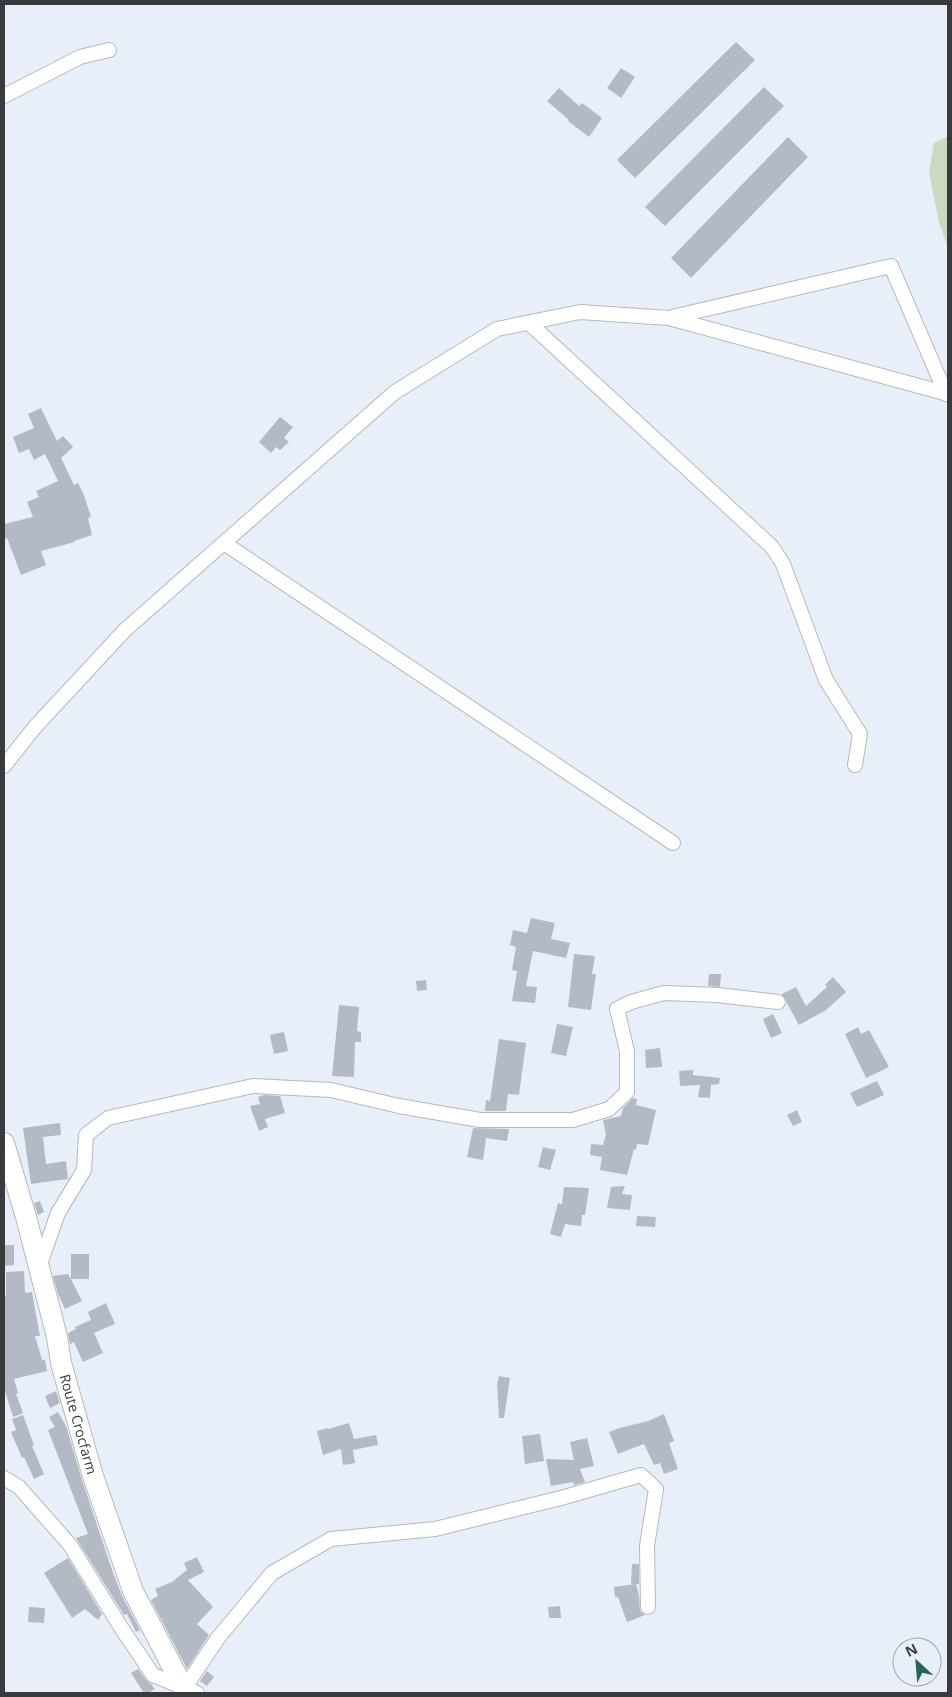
<svg xmlns="http://www.w3.org/2000/svg" width="952" height="1697" font-family="'Open Sans',sans-serif">
<rect width="100%" height="100%" fill="#e9eff8"/>
<path fill="#cbdabf" d="M948,136v121l-2,-15 -7,-19 -10,-51 5,-29z"/>
<g fill="#b4bac3">
<path d="M736,42l19,18 -120,118 -18,-18z"/>
<path d="M621,68l14,9 -14,21 -14,-10z"/>
<path d="M764,87l20,19 -119,120 -20,-19z"/>
<path d="M559,88l20,18 3,-3 20,15 -13,19 -21,-16 1,-1 -22,-19z"/>
<path d="M788,137l20,20 -117,121 -20,-20z"/>
<path d="M41,408l16,33 6,-5 10,11 -12,11 13,27 4,-2 6,12 7,22 -3,1 4,17 -18,6 1,1 -34,9 5,14 -25,10 -14,-37 -3,1v-15l29,-7 -6,-15 12,-5 -3,-6 22,-10 -13,-27 -11,6 -5,-11 -10,4 -6,-16 21,-9 -6,-14z"/>
<path d="M280,417l13,10 -9,11 5,4 -9,8 -4,-3 -5,6 -12,-11z"/>
<path d="M531,918l24,5 -4,16 19,4 -4,15 -33,-7 -7,35 11,1 -2,16 -23,-2 5,-30 -5,-1 4,-23 -6,-2 3,-15 14,3z"/>
<path d="M574,954l21,2 -3,18h4l-5,36 -23,-3z"/>
<path d="M709,974h12l-1,13 -12,-1z"/>
<path d="M833,977l13,15 -20,18 -27,15 -17,-31 14,-7 10,19 21,-19 -2,-2z"/>
<path d="M426,980l1,10 -10,1 -1,-10z"/>
<path d="M339,1005l20,2 -2,24 4,1v10h-6l-1,35 -22,-1z"/>
<path d="M773,1014l9,19 -11,5 -8,-19z"/>
<path d="M557,1024l16,3 -7,29 -15,-3z"/>
<path d="M858,1027l3,7 8,-4 20,37 -23,11 -21,-44z"/>
<path d="M284,1032l4,19 -14,3 -4,-19z"/>
<path d="M499,1039l27,4 -7,52 -11,-1 -2,17h-21l1,-11 4,1z"/>
<path d="M660,1048l2,19 -16,1 -1,-18z"/>
<path d="M693,1070v5l27,3 -1,6 -8,1 -1,13 -12,-1 2,-12 -20,1 -1,-15z"/>
<path d="M877,1081l7,14 -27,12 -7,-14z"/>
<path d="M264,1095l16,1 5,17 -20,6 3,8 -9,4 -9,-25 10,-2 -2,-7z"/>
<path d="M633,1098l4,1 -1,6 20,5 -8,35 -11,-1 -1,6 -2,-1 -7,26 -27,-5 2,-13 -12,-2 1,-11 12,1 3,-11 -3,-14 18,-4 2,-8z"/>
<path d="M797,1110l5,12 -9,4 -6,-11z"/>
<path d="M60,1123l1,12 -18,2 3,27 20,-3 2,18 -37,5 -8,-56z"/>
<path d="M473,1128l36,1 -2,12 -21,-3 -3,22 -16,-3z"/>
<path d="M543,1147l13,3 -6,20 -12,-3z"/>
<path d="M625,1186l-3,8 10,1 -2,15 -23,-2 4,-21z"/>
<path d="M564,1187l25,1 -4,27h-3l-1,11 -16,-2 -4,13 -11,-3 8,-31 4,1z"/>
<path d="M40,1201l4,11 -6,3 -4,-12z"/>
<path d="M637,1216l19,1 -1,10 -19,-1z"/>
<path d="M4,1245h10v20l-10,1z"/>
<path d="M71,1254h18v25h-18l11,22 -17,8 -7,-15 -5,-18 15,-2 3,5z"/>
<path d="M24,1271l1,22 7,-1 8,44h-5l7,24h3l2,11 -33,8 4,14 -2,1 7,19 -10,4 -9,-29v-92h2v-24z"/>
<path d="M106,1303l9,21 -21,9 9,20 -20,9 -9,-20 -4,2 -2,-11 8,-4 -1,-2 16,-7 -3,-8z"/>
<path d="M499,1376l11,2 -6,40h-5l-2,-34z"/>
<path d="M56,1391l4,12 -10,5 -5,-12z"/>
<path d="M58,1412l8,14 15,51 30,90 11,29 18,34 -4,2 -9,-18 -3,1 -48,-77 12,-4 -40,-104 7,-3 -6,-10z"/>
<path d="M664,1414l10,27 -5,2 9,26 -14,5 -4,-11 -6,2 -10,-21 -26,10 -9,-22 11,-4 28,-7z"/>
<path d="M23,1415l11,30 -2,1 12,28 -10,5 -10,-22 -2,1 -11,-26 5,-2 -4,-11z"/>
<path d="M349,1423l5,16 22,-4 2,10 -25,5 2,13 -12,2 -2,-16 -18,6 -6,-24 11,-3v1z"/>
<path d="M540,1434l4,27 -19,3 -3,-28z"/>
<path d="M587,1438l7,28 -14,3 5,13 -11,3 -1,-3 -22,4 -5,-27 28,1 -4,-18z"/>
<path d="M197,1557l7,15 -16,8 25,27 -16,17 12,11 -22,34 -36,-69 7,-4 -3,-7 17,-7 15,-12 -3,-7z"/>
<path d="M68,1558l34,56 -4,6 -13,-11 -13,9 -28,-45z"/>
<path d="M632,1564h7v20h-3l3,12 1,15 5,4 -18,7 -9,-25h-3l-1,-10 21,-3h-4z"/>
<path d="M560,1606l1,12h-12l-1,-11z"/>
<path d="M29,1607l16,1 -1,15 -16,-1z"/>
<path d="M138,1669l8,11 5,4 4,5 -7,4h-4l-13,-20z"/>
<path d="M207,1671l7,6 -7,9 -7,-5z"/>
</g>
<g fill="none" stroke-linecap="round" stroke-linejoin="round">
<g stroke="#b3b9c2" stroke-width="16">
<g id="street">
<path d="M4,96l76,-39 29,-7"/>
<path d="M672,317l219,-51 55,128"/>
<path d="M529,323l243,224 11,17 43,116 34,54 -5,31"/>
<path d="M224,543l449,300"/>
<path d="M4,766l31,-39 90,-97 270,-238 102,-63 83,-17 89,6 279,76"/>
<path d="M39,1267l19,-54 26,-43 2,-35 22,-17 145,-32 78,4 68,16 81,14h93l36,-11 18,-17v-41l-10,-42 14,-7 33,-9 53,2 61,7"/>
<path d="M4,1478l15,9 51,58 52,84 31,46 44,18"/>
<path d="M184,1689l34,-51 54,-65 59,-34 104,-10 126,-31 80,-23 15,14 -9,57 1,61"/>
</g>
</g>
<g stroke="#b3b9c2" stroke-width="22">
<g id="secondary">
<path id="s1" d="M4,1143l22,74 31,120 4,26 31,110 41,118 53,102"/>
</g>
</g>
<use href="#street" stroke="#fff" stroke-width="14"/>
<use href="#secondary" stroke="#fff" stroke-width="20"/>
</g>
<g text-anchor="middle" stroke-width="4" stroke-linejoin="round" paint-order="stroke">
<g font-size="14" fill="#383a3e" stroke="#e9eff8">
<text dy="5" stroke="none"><textPath href="#s1" startOffset="291">Route Crocfarm</textPath></text>
</g>
</g>
<rect width="952" height="1697" fill="none" stroke="#383a3e" stroke-width="10"/>
<g transform="translate(917 1662) rotate(334)"><circle r="24" fill="#e9eff8" stroke="#a2a7ae"/>
<path d="M0-4L9 19L0 12L-9 19Z" fill="#266552"/>
<text y="-8" font-size="14" font-weight="bold" text-anchor="middle" fill="#383a3e">N</text>
</g>
</svg>
